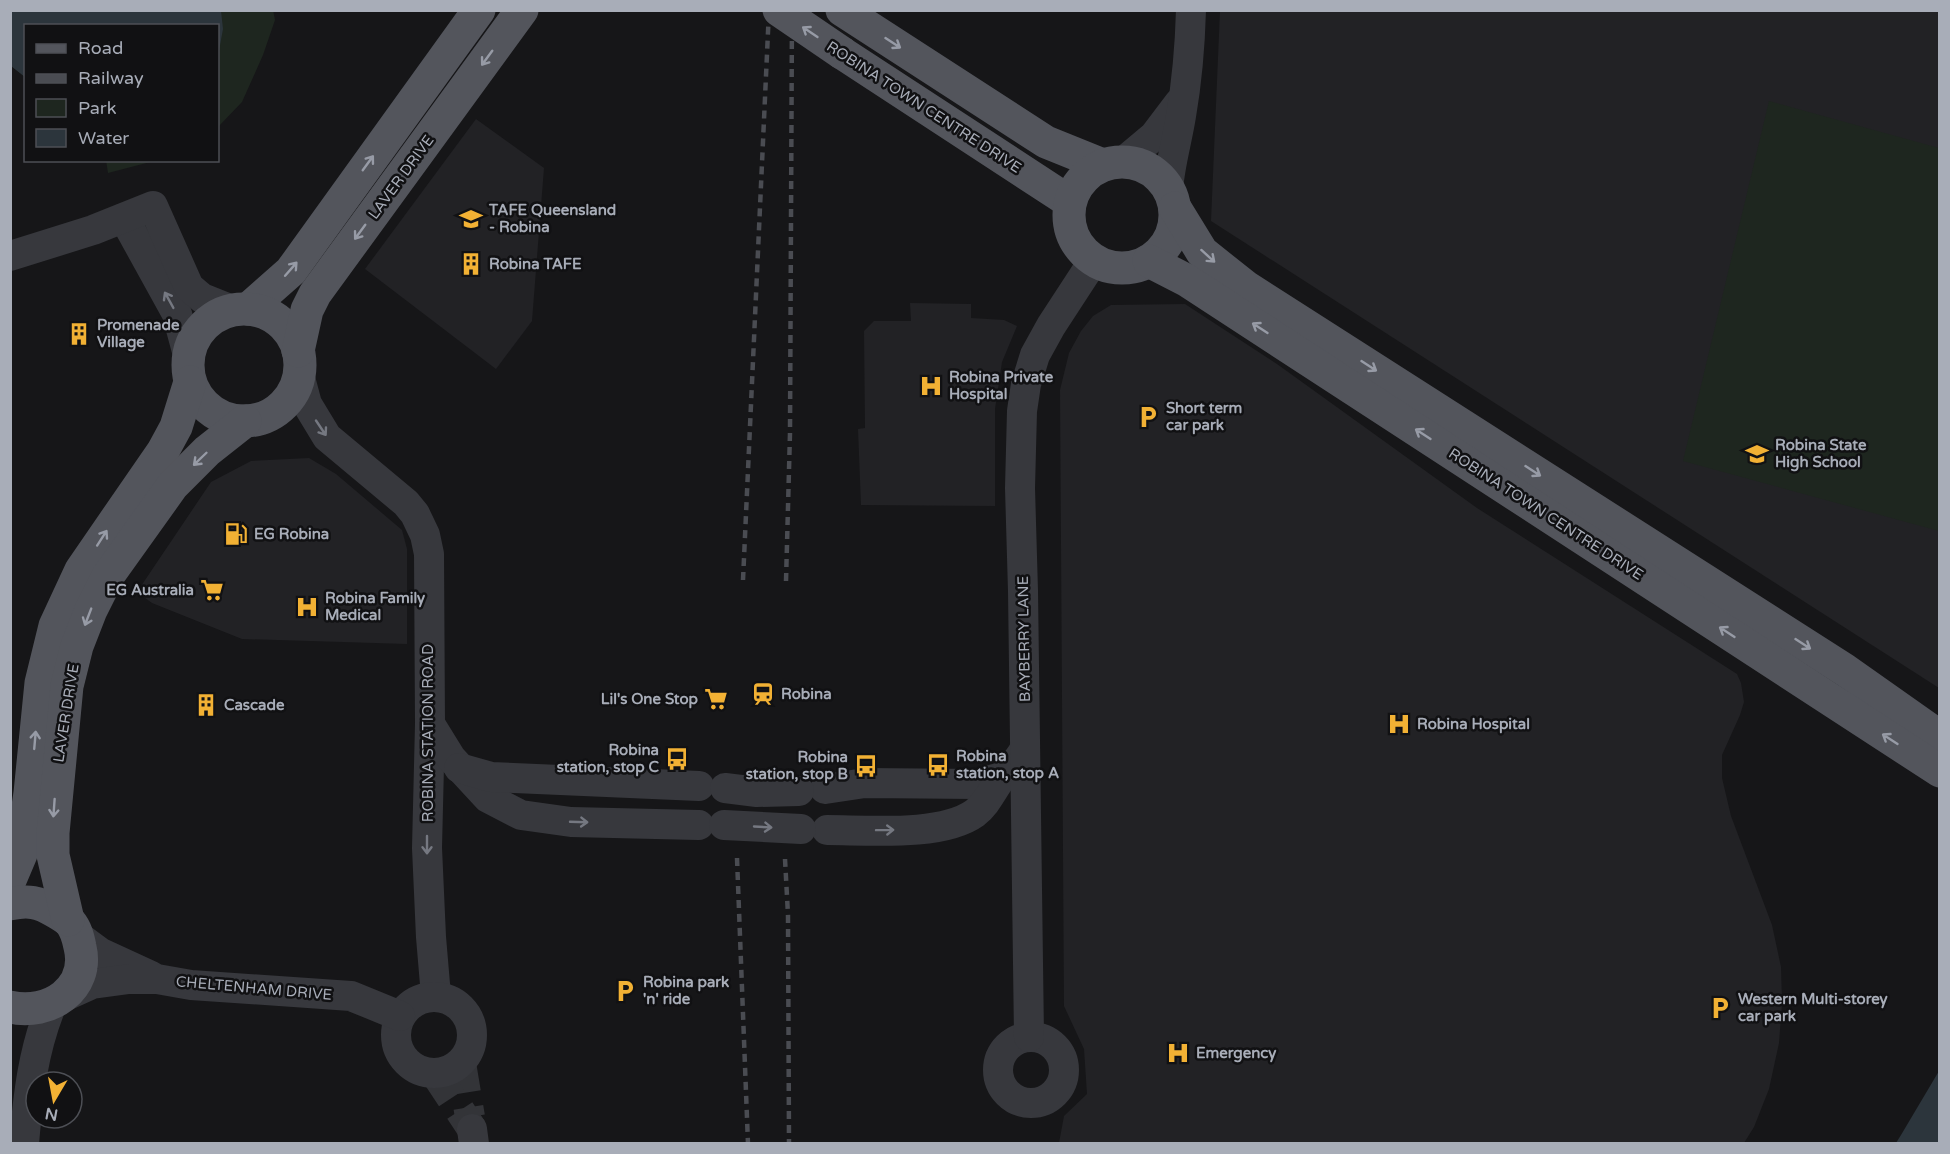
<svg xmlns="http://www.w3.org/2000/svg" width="1950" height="1154" font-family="'Varela Round',sans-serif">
<rect width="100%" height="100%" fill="#161618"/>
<g fill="#222225">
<path d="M1220,11h719v677l-728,-467z"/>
<path d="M476,119l68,49 -12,153 -36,48 -131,-100z"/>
<path d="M910,303l61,1v14l33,2 13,6 -15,36 -7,47v97l-134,-1 -3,-76 7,-1 -1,-97 10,-10h37z"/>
<path d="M1185,304l92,60 200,144 260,166 4,9 3,19 -4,13 -18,40v23l9,38 41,109 9,42 1,36 -3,40 -10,46 -15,38 -10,16h-685l5,-27 23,-22 -3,-45 -20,-43 -4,-616 9,-37 12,-22 12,-15 18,-11z"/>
<path d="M309,458l27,16 66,56 5,19v95l-165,-5 -90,-36 -15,-11 74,-110 40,-21z"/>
</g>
<g fill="#1e261f">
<path d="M273,10l2,10 -12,35 -21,47 -24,25v-101h-192l-1,51 -14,-11 -1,-55z"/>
<path d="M1769,101l170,47v383l-256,-70z"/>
<path d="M106,160h48v1l-46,12z"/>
</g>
<g fill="#2c353c">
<path d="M10,11h211l2,18 -5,27v-30h-192l-1,51 -14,-11z"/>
<path d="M1939,1071v72h-43l5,-8z"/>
</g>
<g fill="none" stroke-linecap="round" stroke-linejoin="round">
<g stroke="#333438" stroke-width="30" stroke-dasharray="30 15" stroke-linecap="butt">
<path d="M461,1063l9,54"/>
<path d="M435,1073l37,56"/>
</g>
<g stroke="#37383d" stroke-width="30">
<path d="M1123,162l31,-26 25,-33"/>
<path d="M1168,189c2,-25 9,-48 13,-73 6,-35 9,-70 10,-106"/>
<path d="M124,218l53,96 11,41"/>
<path d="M10,256l83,-26 60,-24 36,81 13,11 30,12"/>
<path d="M299,374l8,30 20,33 79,66 9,11 10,21 4,19 1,170 -3,124 4,89 5,59"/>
<path d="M430,724l21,34 37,40 33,17 50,7 128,3"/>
<path d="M459,768l32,9 208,9"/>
<path d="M825,789l40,-6 111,1 26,-7"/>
<path d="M827,830c40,0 115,7 148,-17 11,-8 17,-22 25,-33 9,-11 19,-19 25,-32"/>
<path d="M78,936l23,17 50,23"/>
<circle cx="434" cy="1035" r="38"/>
<path d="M61,998l31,-14 37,-5h28l34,6 160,11 49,20"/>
<circle cx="1031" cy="1070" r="33"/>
<path d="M1029,1037l-6,-446 -3,-103 2,-77 4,-27 9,-29 16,-29 43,-66"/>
<path d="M472,1129l2,15"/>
<path d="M24,1144c4,-49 9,-94 28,-140"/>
</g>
<g stroke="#53555c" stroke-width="33">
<path d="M842,10l204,132 57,23"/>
<path d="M842,53l228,149"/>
<circle cx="1122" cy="215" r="53"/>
<path d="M1175,208l27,44 44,35 599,383 95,67"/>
<path d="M1149,261l37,19 754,491"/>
<path d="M248,309l43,-38 188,-261"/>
<circle cx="244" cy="365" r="56"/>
<path d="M298,351l9,-41 8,-16 207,-284"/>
<path d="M10,880l11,-26 9,-61 11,-110 14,-57 26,-56 82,-119 13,-24 14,-45"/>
<path d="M10,904c18,-4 29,-2 44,7 5,3 11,6 16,11 6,7 8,15 10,25 10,42 -31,69 -70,60"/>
<path d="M68,920l-15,-65v-22l14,-147 10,-40 14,-36 17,-34 65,-91 34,-34 38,-30"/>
</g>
<g stroke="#4a4c52" stroke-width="4.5" stroke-dasharray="8 6" stroke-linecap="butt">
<path d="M743,580l26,-570"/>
<path d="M786,581l4,-148 2,-423"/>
<path d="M737,858l11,286"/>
<path d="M785,859l3,56 1,229"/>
</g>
<g stroke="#37383d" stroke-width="30">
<path d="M725,788l32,4 42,-1"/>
<path d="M724,825l77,4"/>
</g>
<path stroke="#53555c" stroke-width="33" d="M779,10l63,43"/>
</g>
<defs><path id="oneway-shaft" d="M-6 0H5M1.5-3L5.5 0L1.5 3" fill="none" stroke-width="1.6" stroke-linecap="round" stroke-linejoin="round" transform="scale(1.5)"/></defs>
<g stroke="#979ba6">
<use href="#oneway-shaft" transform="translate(810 32) rotate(-146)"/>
<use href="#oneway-shaft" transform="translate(893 43) rotate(33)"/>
<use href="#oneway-shaft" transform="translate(487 58) rotate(126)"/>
<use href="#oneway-shaft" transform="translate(368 163) rotate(-54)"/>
<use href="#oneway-shaft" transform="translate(360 232) rotate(126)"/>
<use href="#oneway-shaft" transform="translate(1208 256) rotate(42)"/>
<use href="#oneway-shaft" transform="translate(291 269) rotate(-49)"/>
<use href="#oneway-shaft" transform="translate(1260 328) rotate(-147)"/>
<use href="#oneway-shaft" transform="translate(1369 366) rotate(33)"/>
<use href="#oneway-shaft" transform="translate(1423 434) rotate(-147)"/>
<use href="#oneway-shaft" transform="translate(200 459) rotate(136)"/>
<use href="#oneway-shaft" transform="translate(1533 471) rotate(33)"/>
<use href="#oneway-shaft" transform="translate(102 538) rotate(-57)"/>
<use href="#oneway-shaft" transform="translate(88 617) rotate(111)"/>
<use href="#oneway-shaft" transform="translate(1727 632) rotate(-147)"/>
<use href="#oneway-shaft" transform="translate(1803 644) rotate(33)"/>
<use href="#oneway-shaft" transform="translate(1890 739) rotate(-147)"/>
<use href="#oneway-shaft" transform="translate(35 740) rotate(-85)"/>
<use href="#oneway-shaft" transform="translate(54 808) rotate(94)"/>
</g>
<g stroke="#757881">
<use href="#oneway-shaft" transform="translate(169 300) rotate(-119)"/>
<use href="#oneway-shaft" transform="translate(321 428) rotate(56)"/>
<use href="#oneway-shaft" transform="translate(579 822) rotate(2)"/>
<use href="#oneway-shaft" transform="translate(763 827) rotate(3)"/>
<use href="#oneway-shaft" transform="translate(885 830) rotate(-1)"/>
<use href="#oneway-shaft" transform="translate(427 845) rotate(90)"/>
</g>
<defs>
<g id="university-bare" transform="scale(1.8)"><path d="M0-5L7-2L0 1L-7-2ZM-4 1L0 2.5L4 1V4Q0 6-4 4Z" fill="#f2b134" stroke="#111113" stroke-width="2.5" paint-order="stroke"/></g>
<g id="building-bare" transform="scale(1.8)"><path d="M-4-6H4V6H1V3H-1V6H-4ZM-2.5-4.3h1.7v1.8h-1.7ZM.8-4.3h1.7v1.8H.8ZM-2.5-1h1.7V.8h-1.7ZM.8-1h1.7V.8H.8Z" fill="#f2b134" stroke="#111113" stroke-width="2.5" paint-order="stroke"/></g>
<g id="hospital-bare" transform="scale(1.8)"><path d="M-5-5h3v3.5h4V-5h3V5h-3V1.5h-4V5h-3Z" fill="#f2b134" stroke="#111113" stroke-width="2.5" paint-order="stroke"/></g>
<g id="parking-bare" transform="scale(1.8)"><path d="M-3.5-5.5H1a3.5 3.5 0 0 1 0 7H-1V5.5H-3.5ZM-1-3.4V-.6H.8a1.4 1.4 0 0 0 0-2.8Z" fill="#f2b134" stroke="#111113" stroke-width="2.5" paint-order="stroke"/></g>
<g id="school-bare" transform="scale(1.8)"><path d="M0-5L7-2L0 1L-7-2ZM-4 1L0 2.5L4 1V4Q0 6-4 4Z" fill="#f2b134" stroke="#111113" stroke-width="2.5" paint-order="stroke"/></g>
<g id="fuel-bare" transform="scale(1.8)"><path d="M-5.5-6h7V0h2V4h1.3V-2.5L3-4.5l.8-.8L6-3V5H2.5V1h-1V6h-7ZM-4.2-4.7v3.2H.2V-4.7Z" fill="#f2b134" stroke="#111113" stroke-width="2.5" paint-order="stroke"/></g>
<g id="supermarket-bare" transform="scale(1.8)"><path d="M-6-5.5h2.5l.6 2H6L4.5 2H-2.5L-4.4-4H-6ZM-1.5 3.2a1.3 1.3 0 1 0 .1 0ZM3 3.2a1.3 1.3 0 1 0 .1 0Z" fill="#f2b134" stroke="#111113" stroke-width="2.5" paint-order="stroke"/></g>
<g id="station-bare" transform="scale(1.8)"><path d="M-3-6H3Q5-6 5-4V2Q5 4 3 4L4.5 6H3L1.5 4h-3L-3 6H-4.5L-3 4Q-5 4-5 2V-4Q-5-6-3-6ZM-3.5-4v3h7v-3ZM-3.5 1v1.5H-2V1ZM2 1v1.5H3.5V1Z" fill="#f2b134" stroke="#111113" stroke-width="2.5" paint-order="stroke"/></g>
<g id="bus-bare" transform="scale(1.8)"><path d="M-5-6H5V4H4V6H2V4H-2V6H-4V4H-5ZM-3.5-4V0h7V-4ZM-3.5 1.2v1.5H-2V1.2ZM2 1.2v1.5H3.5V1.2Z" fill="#f2b134" stroke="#111113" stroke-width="2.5" paint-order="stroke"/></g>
</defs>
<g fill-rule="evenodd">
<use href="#university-bare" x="471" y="219"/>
<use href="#building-bare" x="471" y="264"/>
<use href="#building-bare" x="79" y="334"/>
<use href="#hospital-bare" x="931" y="386"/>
<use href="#parking-bare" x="1148" y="417"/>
<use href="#school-bare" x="1757" y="454"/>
<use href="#fuel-bare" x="236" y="534"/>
<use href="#supermarket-bare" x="212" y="590"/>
<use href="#hospital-bare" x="307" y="607"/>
<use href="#station-bare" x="763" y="694"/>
<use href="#supermarket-bare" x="716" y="699"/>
<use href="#building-bare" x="206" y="705"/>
<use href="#hospital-bare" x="1399" y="724"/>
<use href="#bus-bare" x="677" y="759"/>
<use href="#bus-bare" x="938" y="765"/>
<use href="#bus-bare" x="866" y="766"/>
<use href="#parking-bare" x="625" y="991"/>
<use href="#parking-bare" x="1720" y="1008"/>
<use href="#hospital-bare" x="1178" y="1053"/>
</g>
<g text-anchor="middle" stroke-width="5" stroke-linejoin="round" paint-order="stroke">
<g font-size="15" fill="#a8adb8" stroke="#111113">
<text transform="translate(924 107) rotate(33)" y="5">ROBINA TOWN CENTRE DRIVE</text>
<text transform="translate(401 177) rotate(-54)" y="5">LAVER DRIVE</text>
<text transform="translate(1546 514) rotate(33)" y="5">ROBINA TOWN CENTRE DRIVE</text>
<text transform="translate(1024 639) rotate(-91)" y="5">BAYBERRY LANE</text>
<text transform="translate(66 713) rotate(-81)" y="5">LAVER DRIVE</text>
<text transform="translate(428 733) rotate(-90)" y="5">ROBINA STATION ROAD</text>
<text transform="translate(254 988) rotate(5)" y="5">CHELTENHAM DRIVE</text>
</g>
<g font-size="15" font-weight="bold" fill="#a8adb8" stroke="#111113" text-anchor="start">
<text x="489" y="215">TAFE Queensland<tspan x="489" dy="17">- Robina</tspan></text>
<text x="489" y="269">Robina TAFE</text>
<text x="97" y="330">Promenade<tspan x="97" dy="17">Village</tspan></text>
<text x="949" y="382">Robina Private<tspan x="949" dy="17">Hospital</tspan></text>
<text x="1166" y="413">Short term<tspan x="1166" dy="17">car park</tspan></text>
<text x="1775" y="450">Robina State<tspan x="1775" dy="17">High School</tspan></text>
<text x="254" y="539">EG Robina</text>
<text x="194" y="595" text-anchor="end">EG Australia</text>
<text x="325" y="603">Robina Family<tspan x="325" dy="17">Medical</tspan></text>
<text x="781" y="699">Robina</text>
<text x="698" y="704" text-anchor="end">Lil's One Stop</text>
<text x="224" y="710">Cascade</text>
<text x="1417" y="729">Robina Hospital</text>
<text x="659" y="755" text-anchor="end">Robina<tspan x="659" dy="17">station, stop C</tspan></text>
<text x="956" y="761">Robina<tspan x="956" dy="17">station, stop A</tspan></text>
<text x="848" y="762" text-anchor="end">Robina<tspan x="848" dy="17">station, stop B</tspan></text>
<text x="643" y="987">Robina park<tspan x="643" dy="17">'n' ride</tspan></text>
<text x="1738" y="1004">Western Multi-storey<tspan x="1738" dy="17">car park</tspan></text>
<text x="1196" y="1058">Emergency</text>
</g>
</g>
<rect width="1950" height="1154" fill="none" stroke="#a8adb8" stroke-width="24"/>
<rect x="24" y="24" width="195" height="138" fill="#111113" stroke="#4d4f55" stroke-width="1.5"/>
<rect x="36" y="44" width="30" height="9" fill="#53555c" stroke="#4d4f55" stroke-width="1.5"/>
<text x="78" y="54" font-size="18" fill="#a8adb8">Road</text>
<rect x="36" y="74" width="30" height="9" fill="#4a4c52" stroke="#4d4f55" stroke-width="1.5"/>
<text x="78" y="84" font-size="18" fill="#a8adb8">Railway</text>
<rect x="36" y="99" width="30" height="18" fill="#1e261f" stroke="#4d4f55" stroke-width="1.5"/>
<text x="78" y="114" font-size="18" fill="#a8adb8">Park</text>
<rect x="36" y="129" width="30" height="18" fill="#2c353c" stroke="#4d4f55" stroke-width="1.5"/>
<text x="78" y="144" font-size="18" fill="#a8adb8">Water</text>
<g transform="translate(54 1100) rotate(190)"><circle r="28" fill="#111113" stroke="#4d4f55" stroke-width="1.5"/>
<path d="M0-4.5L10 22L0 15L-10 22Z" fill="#f2b134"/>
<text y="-9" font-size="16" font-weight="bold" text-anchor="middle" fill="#a8adb8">N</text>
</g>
</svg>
